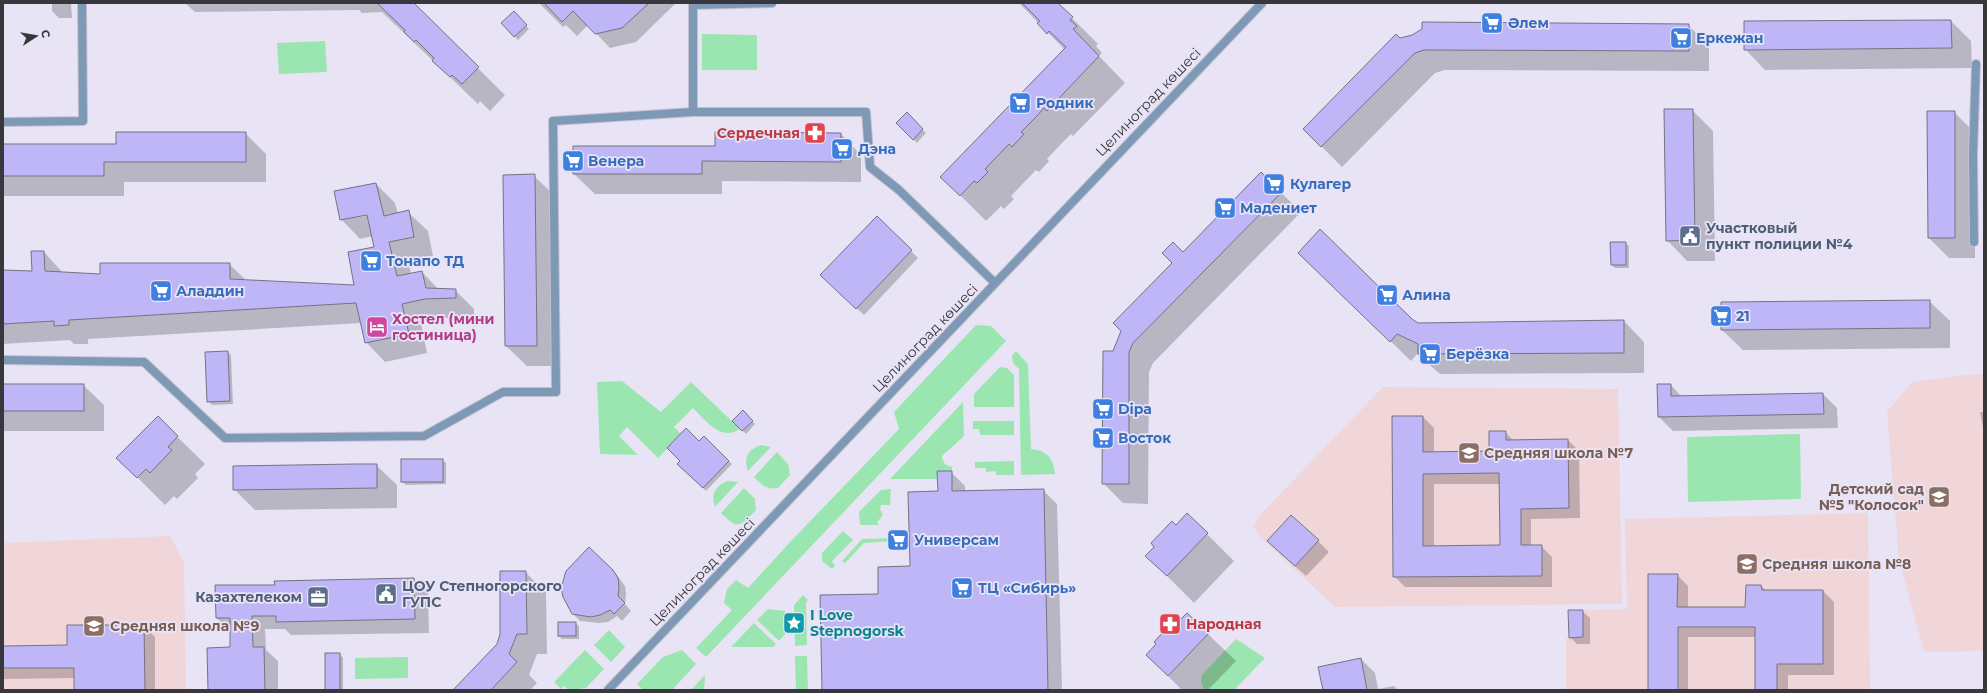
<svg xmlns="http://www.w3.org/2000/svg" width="1987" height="693" font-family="Montserrat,sans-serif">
<rect width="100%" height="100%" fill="#e8e4f5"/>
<g fill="#f0d5d9">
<path d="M1984,374v277l-60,1 -25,-92 -12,-148 25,-30 55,-7z"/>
<path d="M1383,387l235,2 4,215 -287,3 -75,-70 -6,-10 4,-10z"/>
<path d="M1868,513l2,177h-304v-52l17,-1v-27l44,-1 -2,-90z"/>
<path d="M170,536l14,27 2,127h-183v-147z"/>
</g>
<g fill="#9be6b0">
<path d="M702,34l55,1v35h-55z"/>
<path d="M325,41l2,31 -48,2 -2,-31z"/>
<path d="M976,325l15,1 15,15 -300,316 -10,-9 36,-38 -8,-7 3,-14 9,-9 12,8 44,-48 107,-111 -5,-17z"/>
<path d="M1016,351l12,13 3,85c16,1 23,10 24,25l-34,1 -2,-106 -6,-6 -1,-7z"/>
<path d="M1000,367l7,1 7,7v32h-40v-13z"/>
<path d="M622,381l39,31 30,-30 49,47c-19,13 -35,-9 -47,-21l-19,19 7,7 -23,24 -31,-31 -8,9 19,19 -38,-1 -3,-72z"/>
<path d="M963,402l1,34 -22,20c1,7 3,9 10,11v4h-14v8h-48z"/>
<path d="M973,421h41v14h-34l-1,-6h-6z"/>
<path d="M1800,434l1,65 -113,3 -1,-65z"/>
<path d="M761,445l10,2 -23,24c-5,-13 0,-22 13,-26z"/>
<path d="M777,452l11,12 2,11 -12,13c-12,2 -16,-3 -24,-11z"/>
<path d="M1014,461v14h-18v-4l-10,1v-4h-11v-6z"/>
<path d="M728,481l10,1 -23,25c-5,-13 1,-22 13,-26z"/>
<path d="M744,488l11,11 1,11c-16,17 -18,20 -35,3z"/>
<path d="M891,489l-1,16h-9l-1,4 3,6 -6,7 2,3h-19l-1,-13 22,-22z"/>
<path d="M843,531l10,9 -21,21 3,5 -3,3 -10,-8v-8z"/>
<path d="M896,538v3l-32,2 -19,20 -3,-2 20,-22z"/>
<path d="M803,595l5,5 -2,2 1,43 -12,1 -1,-41z"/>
<path d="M768,609l17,2v23l-6,7 -22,-21z"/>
<path d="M754,623l22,21 -3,3h-42z"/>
<path d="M609,630l16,17 -14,15 -17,-17z"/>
<path d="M1236,639l29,19 -31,32h-30l-3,-7 1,-8z"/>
<path d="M585,650l19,19 -18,19 -17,2 -5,-4 -3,3 -7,-7z"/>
<path d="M682,650l14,14 -24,26h-29l-6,-6 26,-27z"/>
<path d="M795,656h12l1,34h-12z"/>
<path d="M408,657v21l-53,1v-21z"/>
<path d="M705,675l-1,15h-13z"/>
</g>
<g fill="#0003" fill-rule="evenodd">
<path d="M52,3h19l1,15h-13l-7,-7z"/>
<path d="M185,3h227l93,92 -15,16 -10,-10 -2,3 -96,-92 -20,1 -3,-3 -164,2z"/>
<path d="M539,3h137l-40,39 -26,6 -22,-23 -11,11 -11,-11 -3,2z"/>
<path d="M741,3h72l-56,1v4h-11z"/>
<path d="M1019,3h38l41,41 -2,2 6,7 -3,3 26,27 -52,53 -2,-2 -9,9 -15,16 2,2 -10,11 -3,-2 -25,26 3,3 -10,10 -3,-3 -15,15 -44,-44 123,-127z"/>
<path d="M514,12l15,17 -11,11 -16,-17z"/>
<path d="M1951,21l20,20 1,27 -207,2 -20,-21z"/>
<path d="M1688,25l21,21v25l-264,-1 -10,3 -93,94 -38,-38 95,-90z"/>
<path d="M1692,110l21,21 2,130h-28l-20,-21z"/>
<path d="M1954,112l21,21v125h-26l-20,-20z"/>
<path d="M907,114l19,19 -9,10 -20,-20z"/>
<path d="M245,133l21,21v28h-142v14h-121v-51h114z"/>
<path d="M841,134l20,21v27l-139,-1v13h-127l-21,-20 142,-27z"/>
<path d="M1261,173l40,39 -148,151 -4,9 -1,132 -25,-1 -20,-20 11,-131 69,-99z"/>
<path d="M534,176l21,20 2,170h-30l-21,-20z"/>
<path d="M376,184l19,19 3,11 10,-2 20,19 5,25 -25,5 3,13 11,-2 17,18h16l19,19v7l-29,2 -24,5 6,30 -42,9 -19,-20 -5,-19 -273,16v5h-14l-4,-4 -67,4v-73l30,1 11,-20 19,21 38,2 128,-11 18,17 108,5 20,-38 -3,-12 -12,3 -19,-20zM372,215l-18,3v-2z"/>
<path d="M877,218l41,40 -54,57 -36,-33z"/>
<path d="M1625,243l4,3v22h-14l-3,-3z"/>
<path d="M1320,273l98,51 206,-3 20,21v31l-204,1 -23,-20 -6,7z"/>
<path d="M1929,301l21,20v27l-207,2 -21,-20z"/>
<path d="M228,352l3,3 2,49 -21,1 -4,-4z"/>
<path d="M3,385h80l21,20v26h-101z"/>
<path d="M1671,385l11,12 141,-3 14,14 1,20 -165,3 -14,-14z"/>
<path d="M743,412l12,12 -9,10 -13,-13z"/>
<path d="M1980,412h4v21z"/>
<path d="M1423,417l11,11v25l56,-1 15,-20 9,9 54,-1 11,11 1,67 -49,1v27h10l11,11v30h-147l-11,-11zM1434,484h66l1,62 -67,1z"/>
<path d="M158,418l47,46 -10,10 3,4 -21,21 -3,-3 -9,9 -47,-47z"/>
<path d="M704,437l28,27 -26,27 -28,-27z"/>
<path d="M442,460l4,3v21l-40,1 -4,-3z"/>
<path d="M376,465l21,20v23l-142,2 -21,-21z"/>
<path d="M951,472l14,14v6l78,-2 14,14 5,186h-239l56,-95 32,-28 28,-75z"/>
<path d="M1187,514l47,47 -40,42 -47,-47z"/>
<path d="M1318,541l11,11 -23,24 -27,-24z"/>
<path d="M613,570l12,16 1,8 -1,10 6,7 -9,10 -5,-5 -9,6 -9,1 -19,-2 -7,-7 -11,-26 5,-16z"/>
<path d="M525,572l21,20 1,62h-10l-8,21 8,8 -7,7h-75l43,-46z"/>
<path d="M1677,575l11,11v22h58l15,-22 6,5h56l11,11v73h-46v15h-32v-53h-68v53h-39z"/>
<path d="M414,579l14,14 1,40 -138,2 -6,-6h-20l1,21 12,11v29h-69l23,-42 -2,-17 -13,-13 59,-32z"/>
<path d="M1582,611l8,7v26h-13l-7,-7z"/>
<path d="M1187,614l49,47 -28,29h-26l-35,-35z"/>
<path d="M575,623l4,3v13h-17l-3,-3z"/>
<path d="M144,626l11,11v53h-80v-12l-72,1v-32l65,-1z"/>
<path d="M340,654l3,4v32h-17z"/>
<path d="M1361,659l14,14 3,16 16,-3 4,4h-74z"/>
</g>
<g fill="#beb6f7" stroke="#747382" fill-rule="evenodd">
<path d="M377,3h37l65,64 -17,17 -10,-9 -2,2 -18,-16 2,-3 -18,-18 -2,2 -10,-10 1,-2z"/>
<path d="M544,3h105l-27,25 -27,6 -22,-23 -11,11z"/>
<path d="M1022,3h36l15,14 -3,3 7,6 -4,3 26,27 -52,55 -3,-3 -8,9 -15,15 3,2 -12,13 -3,-3 -24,25 3,3 -11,11 -3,-2 -14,15 -20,-19 126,-130 -17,-16 -2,3 -10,-11 3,-2z"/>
<path d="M514,11l13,14 -13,12 -13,-14z"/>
<path d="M1951,20l1,28 -208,2v-29z"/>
<path d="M1422,22l267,2v27l-265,-1 -9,3 -94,94 -18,-18 93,-95 4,4 12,-3 10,-6z"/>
<path d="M1664,109h29l2,131 -29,1z"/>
<path d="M1927,111h28v127h-27z"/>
<path d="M907,112l16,17 -10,11 -17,-17z"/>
<path d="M116,132h130v30h-142v14h-101v-32h113z"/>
<path d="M715,132l126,1v29l-139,-1v13h-129v-28h142z"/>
<path d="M1261,172l21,20 -149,151 -4,9v132h-27l1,-133h10l8,-20 -8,-8 59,-60 -10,-10 11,-11 10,10z"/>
<path d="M535,174l2,172h-32l-2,-171z"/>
<path d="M376,183l8,33 25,-6 5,27 -25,5 8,34 25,-5 4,17 30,1v9l-31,1 -23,5 7,30 -44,9 -9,-40 -287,17v5l-15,1v-5l-51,3v-54l29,1 -1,-20h13l1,20 55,3v-11h130v16l124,6 -6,-33 26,-5 -7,-32 -27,5 -6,-29z"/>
<path d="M877,216l35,34 -56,59 -36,-34z"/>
<path d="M1320,229l92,90 6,4 206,-3v33l-206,1v-10l-21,-10 -7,8 -92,-89z"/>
<path d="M1610,242h16v23h-15z"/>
<path d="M1930,300v28l-209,2v-28z"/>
<path d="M228,351l2,50 -23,1 -2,-50z"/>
<rect x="3" y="384" width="81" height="27"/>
<path d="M1657,384h14v12l152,-3 1,21 -166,3z"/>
<path d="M743,410l10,11 -11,10 -10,-10z"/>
<path d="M158,416l20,20 -10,11 4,3 -22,23 -4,-4 -9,9 -21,-20z"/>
<path d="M1392,416h31v36l66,-1v-20h17v9l62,-1 1,69 -48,1v36h21v31l-149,1zM1499,473l1,72 -77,1v-72z"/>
<path d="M686,428l13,13 5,-5 25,25 -26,27 -26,-24 3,-3 -13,-13z"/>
<rect x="401" y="459" width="42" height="23"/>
<path d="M355,464h22v24l-144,2v-24z"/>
<path d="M937,471h15v20l92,-2 4,201h-226l-2,-95 58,-1v-27l32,-1 -2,-74 30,-1z"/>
<path d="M1187,513l21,20 -41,43 -22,-20 9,-9 -3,-4 21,-22 4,4z"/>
<path d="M1291,515l28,25 -24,26 -28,-25z"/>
<path d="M589,547l24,23 5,8 1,9 -1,9 7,7 -11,11 -4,-4 -10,5 -9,2 -19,-3 -9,-17 -2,-9 5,-17z"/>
<path d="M500,571h26l1,63h-10l-8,20 8,8 -26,28h-38l44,-46 3,-10z"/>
<path d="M1648,574h30l-1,33h68l1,-22h15l1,5h61v74h-46v26h-22v-63h-77v63h-30z"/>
<path d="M414,578l1,41 -139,3v-6h-24l1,31h11l1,43h-57l-1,-42 23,-1v-29h-14l-1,-33h60l-1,-4z"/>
<path d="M1568,610h15v27l-14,1z"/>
<path d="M1187,613l22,20 -41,43 -22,-21 10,-11 -2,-2 20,-22 3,3z"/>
<rect x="558" y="622" width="18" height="14"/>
<path d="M67,625h77l1,65h-71v-22h-71v-22l64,-1z"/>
<rect x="325" y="653" width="15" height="37"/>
<path d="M1361,658l6,32h-44l-5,-23z"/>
</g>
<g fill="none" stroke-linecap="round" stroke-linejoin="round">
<g stroke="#c5c1d0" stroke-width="10">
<g id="minor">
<path d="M693,3v109h173l4,55 29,23 96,93"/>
<path d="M693,5l79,-2"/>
<path d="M3,122l80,-1 -1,-118"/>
<path d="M1974,242l-1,-87 3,-91"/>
<path d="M3,360l141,2 81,76 199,-2 79,-44h53l-3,-271 140,-9"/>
</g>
</g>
<g stroke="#c5c1d0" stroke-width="10">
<path id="tertiary" d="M608,690l654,-687"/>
</g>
<use href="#minor" stroke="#7e99b5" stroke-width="8"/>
<use href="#tertiary" stroke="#7e99b5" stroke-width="8"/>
</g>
<defs>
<g id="supermarket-square" transform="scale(1.15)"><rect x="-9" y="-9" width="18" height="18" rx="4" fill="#3f7fe0" stroke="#e8e4f5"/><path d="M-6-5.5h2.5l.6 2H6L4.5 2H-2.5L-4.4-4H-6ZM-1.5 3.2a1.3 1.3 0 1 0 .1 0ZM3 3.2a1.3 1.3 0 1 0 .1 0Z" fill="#fff"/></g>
<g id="pharmacy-square" transform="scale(1.15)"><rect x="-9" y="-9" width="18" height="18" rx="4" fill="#e0444e" stroke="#e8e4f5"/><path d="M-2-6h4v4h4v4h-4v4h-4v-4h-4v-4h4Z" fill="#fff"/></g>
<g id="civic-square" transform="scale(1.15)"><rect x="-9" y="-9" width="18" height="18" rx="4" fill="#5c6f8a" stroke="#e8e4f5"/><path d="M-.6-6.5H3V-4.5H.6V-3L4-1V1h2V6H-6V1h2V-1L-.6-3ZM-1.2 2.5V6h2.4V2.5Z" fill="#fff"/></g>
<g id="hotel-square" transform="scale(1.15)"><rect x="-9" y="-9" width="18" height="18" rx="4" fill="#d1479c" stroke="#e8e4f5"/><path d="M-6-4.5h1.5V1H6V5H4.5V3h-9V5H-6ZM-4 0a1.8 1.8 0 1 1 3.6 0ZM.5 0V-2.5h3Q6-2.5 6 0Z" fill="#fff"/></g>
<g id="school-square" transform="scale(1.15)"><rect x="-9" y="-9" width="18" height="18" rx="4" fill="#8d6e63" stroke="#e8e4f5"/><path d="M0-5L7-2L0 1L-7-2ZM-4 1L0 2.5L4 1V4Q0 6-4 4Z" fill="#fff"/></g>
<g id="office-square" transform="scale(1.15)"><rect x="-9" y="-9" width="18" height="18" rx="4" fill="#5c6f8a" stroke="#e8e4f5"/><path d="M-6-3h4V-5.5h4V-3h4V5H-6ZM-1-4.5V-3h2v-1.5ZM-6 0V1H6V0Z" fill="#fff"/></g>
<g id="sight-square" transform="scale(1.15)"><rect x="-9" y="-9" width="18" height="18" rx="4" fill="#0f9aa8" stroke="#e8e4f5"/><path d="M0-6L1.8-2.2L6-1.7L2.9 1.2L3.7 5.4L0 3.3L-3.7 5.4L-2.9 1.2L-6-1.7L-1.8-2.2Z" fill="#fff"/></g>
</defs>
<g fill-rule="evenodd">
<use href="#supermarket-square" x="1492" y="23"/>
<use href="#supermarket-square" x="1681" y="38"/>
<use href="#supermarket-square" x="1020" y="103"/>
<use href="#pharmacy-square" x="815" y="133"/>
<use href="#supermarket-square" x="842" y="149"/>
<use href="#supermarket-square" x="573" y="161"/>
<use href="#supermarket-square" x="1274" y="184"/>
<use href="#supermarket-square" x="1225" y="208"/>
<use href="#civic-square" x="1690" y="236"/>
<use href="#supermarket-square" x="371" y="261"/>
<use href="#supermarket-square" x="161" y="291"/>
<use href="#supermarket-square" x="1387" y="295"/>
<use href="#supermarket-square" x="1721" y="316"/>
<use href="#hotel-square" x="377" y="327"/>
<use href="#supermarket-square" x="1430" y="354"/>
<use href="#supermarket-square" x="1103" y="409"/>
<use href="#supermarket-square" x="1103" y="438"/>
<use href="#school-square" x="1469" y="453"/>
<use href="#school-square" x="1939" y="497"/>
<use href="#supermarket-square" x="898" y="540"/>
<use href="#school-square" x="1747" y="564"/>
<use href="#supermarket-square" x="962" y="588"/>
<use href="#civic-square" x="386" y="594"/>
<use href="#office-square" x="318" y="597"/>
<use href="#sight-square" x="794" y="623"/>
<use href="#pharmacy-square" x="1170" y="624"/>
<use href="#school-square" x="94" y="626"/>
</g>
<g text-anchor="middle" stroke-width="3.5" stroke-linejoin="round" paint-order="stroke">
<g font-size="14" font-weight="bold" fill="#366cbe" stroke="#e8e4f5" text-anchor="start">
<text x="1508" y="28">Әлем</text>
<text x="1696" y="43">Еркежан</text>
<text x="1036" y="108">Родник</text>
<text x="858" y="154">Дэна</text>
<text x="588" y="166">Венера</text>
<text x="1290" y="189">Кулагер</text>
<text x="1240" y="213">Мадениет</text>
<text x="386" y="266">Тонапо ТД</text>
<text x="176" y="296">Аладдин</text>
<text x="1402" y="300">Алина</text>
<text x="1736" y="321">21</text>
<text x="1446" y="359">Берёзка</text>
<text x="1118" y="414">Dipa</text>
<text x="1118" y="443">Восток</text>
<text x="914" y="545">Универсам</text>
<text x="978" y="593">ТЦ «Сибирь»</text>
</g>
<g font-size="14" fill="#39373e" stroke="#e8e4f5">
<text transform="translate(1148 102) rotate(-46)" y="5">Целиноград көшесі</text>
<text transform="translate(925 338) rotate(-46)" y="5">Целиноград көшесі</text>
<text transform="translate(702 572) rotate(-46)" y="5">Целиноград көшесі</text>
</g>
<g font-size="14" font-weight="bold" fill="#be3a42" stroke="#e8e4f5" text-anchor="end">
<text x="800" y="138">Сердечная</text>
<text x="1186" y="629" text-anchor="start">Народная</text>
</g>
<g font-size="14" font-weight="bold" fill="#4e5e75" stroke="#e8e4f5" text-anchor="start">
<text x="1706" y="233">Участковый<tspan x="1706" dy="16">пункт полиции №4</tspan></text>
<text x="402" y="591">ЦОУ Степногорского<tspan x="402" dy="16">ГУПС</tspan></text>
<text x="302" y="602" text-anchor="end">Казахтелеком</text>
</g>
<g font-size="14" font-weight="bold" fill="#b23c85" stroke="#e8e4f5" text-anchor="start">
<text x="392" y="324">Хостел (мини<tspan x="392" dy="16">гостиница)</tspan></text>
</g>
<g font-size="14" font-weight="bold" fill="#785e54" stroke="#e8e4f5" text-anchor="start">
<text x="1484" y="458">Средняя школа №7</text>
<text x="1924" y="494" text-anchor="end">Детский сад<tspan x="1924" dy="16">№5 "Колосок"</tspan></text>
<text x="1762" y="569">Средняя школа №8</text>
<text x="110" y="631">Средняя школа №9</text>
</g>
<g font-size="14" font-weight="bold" fill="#0d838f" stroke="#e8e4f5" text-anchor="start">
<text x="810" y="620">I Love<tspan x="810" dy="16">Stepnogorsk</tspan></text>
</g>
</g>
<rect width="1987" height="693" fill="none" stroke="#39373e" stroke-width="8"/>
<g transform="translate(36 36) rotate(78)" stroke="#e8e4f5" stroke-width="3" paint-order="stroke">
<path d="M0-3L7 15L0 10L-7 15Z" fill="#39373e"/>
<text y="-6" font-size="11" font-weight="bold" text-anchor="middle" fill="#39373e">С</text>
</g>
</svg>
